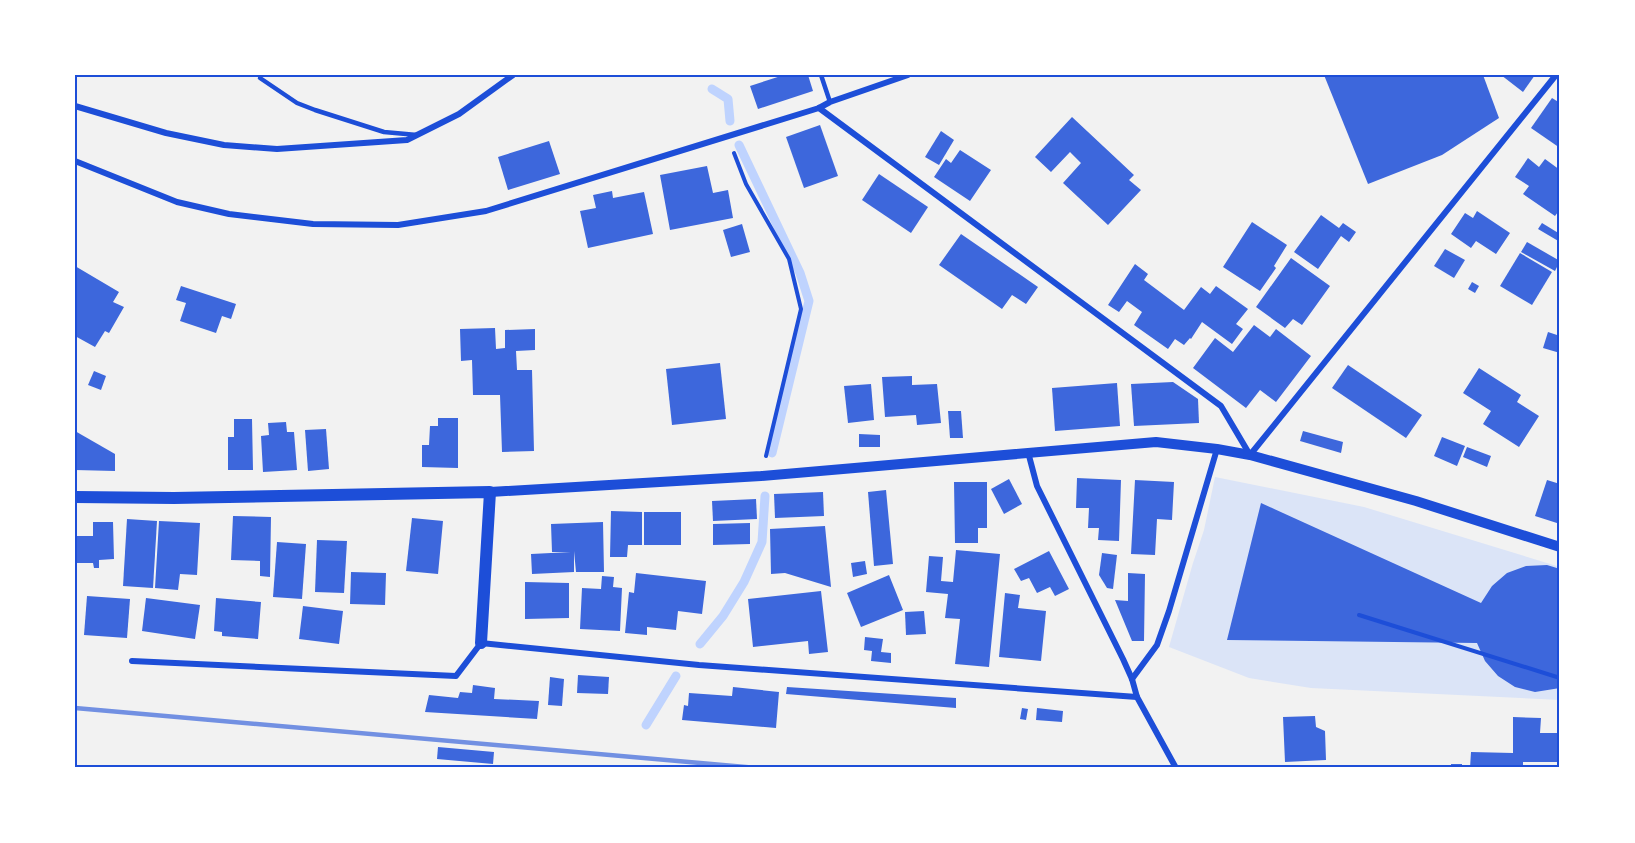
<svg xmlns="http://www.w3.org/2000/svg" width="1635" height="843" font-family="'Golos Text',sans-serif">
<rect width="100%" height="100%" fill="#f2f2f2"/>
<path fill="#dbe4f7" d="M1215,477l149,30 196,60v133l-249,-12 -62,-10 -80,-31 24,-84 11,-33z"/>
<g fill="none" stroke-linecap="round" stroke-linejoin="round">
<g stroke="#bfd3fe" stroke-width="9">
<path d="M712,89l16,10 2,22"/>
<path d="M739,145l61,128 9,28 -37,152"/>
<path d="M700,644l23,-28 21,-34 18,-40 3,-46"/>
<path d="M646,725l30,-49"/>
</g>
</g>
<g fill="#3d67dc">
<path d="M784,75h24l5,16 -55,18 -8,-23z"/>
<path d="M1324,75h159l16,43 -57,37 -74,29z"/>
<path d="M1501,75h34l-12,17z"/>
<path d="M1552,98l8,5v45l-29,-20z"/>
<path d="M1072,117l62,58 -5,5 12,10 -33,35 -45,-42 18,-20 -11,-11 -19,20 -16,-15z"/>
<path d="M820,125l18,51 -34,12 -18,-51z"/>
<path d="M941,131l13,9 -15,25 -14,-8z"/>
<path d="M549,141l11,33 -52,16 -10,-33z"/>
<path d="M960,150l31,20 -21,31 -36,-24 12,-18 5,4z"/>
<path d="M1528,158l11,9 6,-8 15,11v44l-2,-2 -3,4 -32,-22 6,-8 -14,-9z"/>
<path d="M707,166l6,27 15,-3 5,28 -63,12 -10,-55z"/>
<path d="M879,174l49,33 -17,26 -49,-33z"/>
<path d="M612,191l1,7 31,-6 9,42 -65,14 -8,-37 16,-3 -3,-13z"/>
<path d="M1477,211l33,22 -14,21 -20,-13 -5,7 -20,-14 14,-21 8,5z"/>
<path d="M1321,215l18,13 4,-5 13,9 -7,10 -8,-6 -23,33 -24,-17z"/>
<path d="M1252,222l35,23 -13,21 2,2 -16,23 -37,-24z"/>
<path d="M1542,223l18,11v8l-22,-13z"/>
<path d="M742,224l8,28 -19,5 -8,-27z"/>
<path d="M961,234l77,53 -12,17 -14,-9 -10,14 -63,-44z"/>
<path d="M1527,242l33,19 -5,10 -34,-19z"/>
<path d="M1445,249l20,11 -11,18 -20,-12z"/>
<path d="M1520,253l32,19 -20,33 -32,-19z"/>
<path d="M1291,258l39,28 -28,39 -9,-6 -8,9 -29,-21z"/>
<path d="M1135,264l13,10 -4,6 40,30 17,-23 9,7 6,-8 32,23 -12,15 7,5 -11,15 -30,-22 -11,17 -1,-1 -6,7 -9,-6 -7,10 -34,-24 8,-13 -15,-11 -8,11 -11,-7z"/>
<path d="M75,266l44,26 -6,10 11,5 -15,26 -4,-2 -10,16 -20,-11z"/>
<path d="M1472,282l7,4 -4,7 -7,-4z"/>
<path d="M181,286l55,18 -5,15 -9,-3 -6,17 -36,-12 6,-18 -10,-3z"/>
<path d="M1254,325l16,12 6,-8 35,27 -35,46 -16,-12 -14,18 -53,-40 22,-30 18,14z"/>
<path d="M495,328l1,21 9,-1v-18l30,-1v21l-19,1 1,19h15l2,81 -32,1 -2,-57h-27l-1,-35 -11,1 -1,-32z"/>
<path d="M1548,332l12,4v17l-17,-5z"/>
<path d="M720,363l6,56 -54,6 -6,-56z"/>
<path d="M1348,365l74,50 -16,23 -74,-50z"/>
<path d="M1479,368l42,27 -4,7 22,14 -20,31 -36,-23 8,-13 -28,-18z"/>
<path d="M94,371l12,5 -5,14 -13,-5z"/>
<path d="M912,376v9l25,-1 4,39 -24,2 -1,-10 -31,2 -3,-40z"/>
<path d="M1173,382l25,17 1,24 -65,3 -3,-42z"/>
<path d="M1117,383l3,43 -65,5 -3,-43z"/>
<path d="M871,384l3,36 -26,3 -4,-37z"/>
<path d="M948,411h13l2,27h-13z"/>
<path d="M438,418h20v50l-36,-1v-22h7l1,-19h8z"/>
<path d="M234,419h18l1,51h-25v-33h6z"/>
<path d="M286,422l1,10h7l3,38 -34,2 -2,-36 8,-1 -1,-12z"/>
<path d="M326,429l3,40 -21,2 -3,-41z"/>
<path d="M75,431l40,23v17l-40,-1z"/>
<path d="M1303,431l40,11 -2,11 -41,-12z"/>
<path d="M859,434l21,1v12h-21z"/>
<path d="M1442,437l23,9 -8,20 -23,-10z"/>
<path d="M1467,447l24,9 -4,11 -24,-10z"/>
<path d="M1077,478l44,2 -2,61 -21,-1 1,-12h-11l1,-20h-13z"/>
<path d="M1009,479l13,25 -18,10 -13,-25z"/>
<path d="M1135,480l39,2 -2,38 -15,-1 -2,36 -24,-1z"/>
<path d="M1547,480l13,4v40l-25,-8z"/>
<path d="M954,482h33v46h-9v15h-23z"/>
<path d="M886,490l7,74 -19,2 -6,-74z"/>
<path d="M823,492l1,24 -49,2 -1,-24z"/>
<path d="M756,499l1,20 -44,2 -1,-20z"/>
<path d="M1261,503l220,100 11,-17 15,-13 19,-7 21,-1 13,4v119l-25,4 -20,-5 -17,-11 -13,-15 -8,-18 -250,-3z"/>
<path d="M611,511l31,1v33h-14l-1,12h-17z"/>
<rect x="644" y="512" width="37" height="33"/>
<path d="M233,516l38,1 -1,60 -10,-1v-15l-29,-1z"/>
<path d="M412,518l31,3 -5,53 -32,-3z"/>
<path d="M127,519l30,2 -4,67 -30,-2z"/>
<path d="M159,521l41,2 -3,52 -17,-1 -2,16 -23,-2z"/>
<path d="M93,522h20l1,37 -15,1v8h-5l-1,-5h-18v-27h18z"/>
<path d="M603,522l1,50h-28l-2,-21v21l-42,2 -1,-20 40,-2h-19l-1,-28z"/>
<path d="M750,523v21l-37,1v-21z"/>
<path d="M825,526l6,61 -46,-14 -14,1 -1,-45z"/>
<path d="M317,540l30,1 -3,52 -29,-1z"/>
<path d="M277,542l29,2 -4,55 -29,-2z"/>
<path d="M956,550l44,4 -11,113 -34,-3 5,-45 -15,-1 3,-24 -22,-2 3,-36 14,1 -2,24 12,1z"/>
<path d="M1049,551l20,38 -14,7 -5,-9 -13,6 -8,-15 -8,3 -7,-12z"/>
<path d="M1102,553l15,2 -4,34 -6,-1 -8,-13z"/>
<path d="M865,561l2,13 -14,3 -2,-14z"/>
<path d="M351,572l35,1 -1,32 -35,-1z"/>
<path d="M636,573l70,8 -4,33 -24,-3 -2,19 -29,-3v8l-22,-2 4,-41 5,1z"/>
<path d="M1128,573l17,1 -1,67h-12l-17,-41 13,1z"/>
<path d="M889,575l14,35 -42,17 -14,-34z"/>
<path d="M602,576l12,1 -1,10 9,1 -2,43 -40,-2 2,-41 19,1z"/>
<path d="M525,582l44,1v35l-44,1z"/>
<path d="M821,591l7,61 -19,2 -1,-13 -55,6 -5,-48z"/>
<path d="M1005,593l15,2 -2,13 28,3 -5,50 -42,-4z"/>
<path d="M87,596l43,3 -3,39 -43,-3z"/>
<path d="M146,598l54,7 -5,34 -53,-8z"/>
<path d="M216,598l45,4 -3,37 -36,-3v-4l-8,-1z"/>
<path d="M303,606l40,5 -4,33 -40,-5z"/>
<path d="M924,611l2,23 -20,1 -1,-23z"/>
<path d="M865,637l18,2 -2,13 10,1v10l-20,-2 1,-10 -8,-1z"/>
<path d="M578,675l31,2 -1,17 -31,-1z"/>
<path d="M550,677l14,2 -2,27 -14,-1z"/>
<path d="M473,685l22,3 -1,11 45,2 -2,18 -112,-7 4,-17 29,3 2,-6 12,1z"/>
<path d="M733,687l46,5 -3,36 -94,-8 2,-15 4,1 1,-13 43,3z"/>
<path d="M787,687l169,11v10l-170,-14z"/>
<path d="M1022,708l6,1 -2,11 -6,-1z"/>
<path d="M1037,708l26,3 -1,11 -26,-2z"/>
<path d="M1315,716l1,11 9,4 1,29 -41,2 -2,-45z"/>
<path d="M1513,717l28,1 -1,15h20v29h-37v6h-53l1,-16 42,1z"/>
<path d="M438,747l56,5 -1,12 -56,-5z"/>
<rect x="1451" y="764" width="11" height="4"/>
</g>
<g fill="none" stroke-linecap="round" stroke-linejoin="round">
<g stroke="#1d4ed8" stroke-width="4">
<path d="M734,153l12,31 43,75 12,50 -35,147"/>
<path d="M1359,615l201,63"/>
</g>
<g stroke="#1d4ed8" stroke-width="4.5">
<path d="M821,75l9,27"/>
<path d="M260,78l37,25 18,7 69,22 33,3"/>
</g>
<g stroke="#1d4ed8" stroke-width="6">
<path d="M75,106l91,27 58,12 53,4 130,-9 52,-26 54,-39"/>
<path d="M819,108l402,298 29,49 306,-380"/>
<path d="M75,161l102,41 52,12 84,10 85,1 88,-14 333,-103 11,-6 78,-27"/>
<path d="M1028,452l9,34 86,173 9,20 5,18 39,71"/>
<path d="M132,661l324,15 25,-33 218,22 438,32"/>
<path d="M1132,679l25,-34 12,-34 48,-162"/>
</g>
<path stroke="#1d4ed8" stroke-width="10" d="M490,492l271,-16 395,-34 61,7 33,6 166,46 144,46"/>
<path stroke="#1d4ed8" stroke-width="12" d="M75,497l99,1 316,-6 -9,151"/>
<path stroke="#7290e2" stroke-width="4.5" d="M75,708l682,60"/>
</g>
<rect width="1635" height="843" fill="none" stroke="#ffffff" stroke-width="153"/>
<rect x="76" y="76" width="1482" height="690" fill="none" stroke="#1d4ed8" stroke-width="2"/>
</svg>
